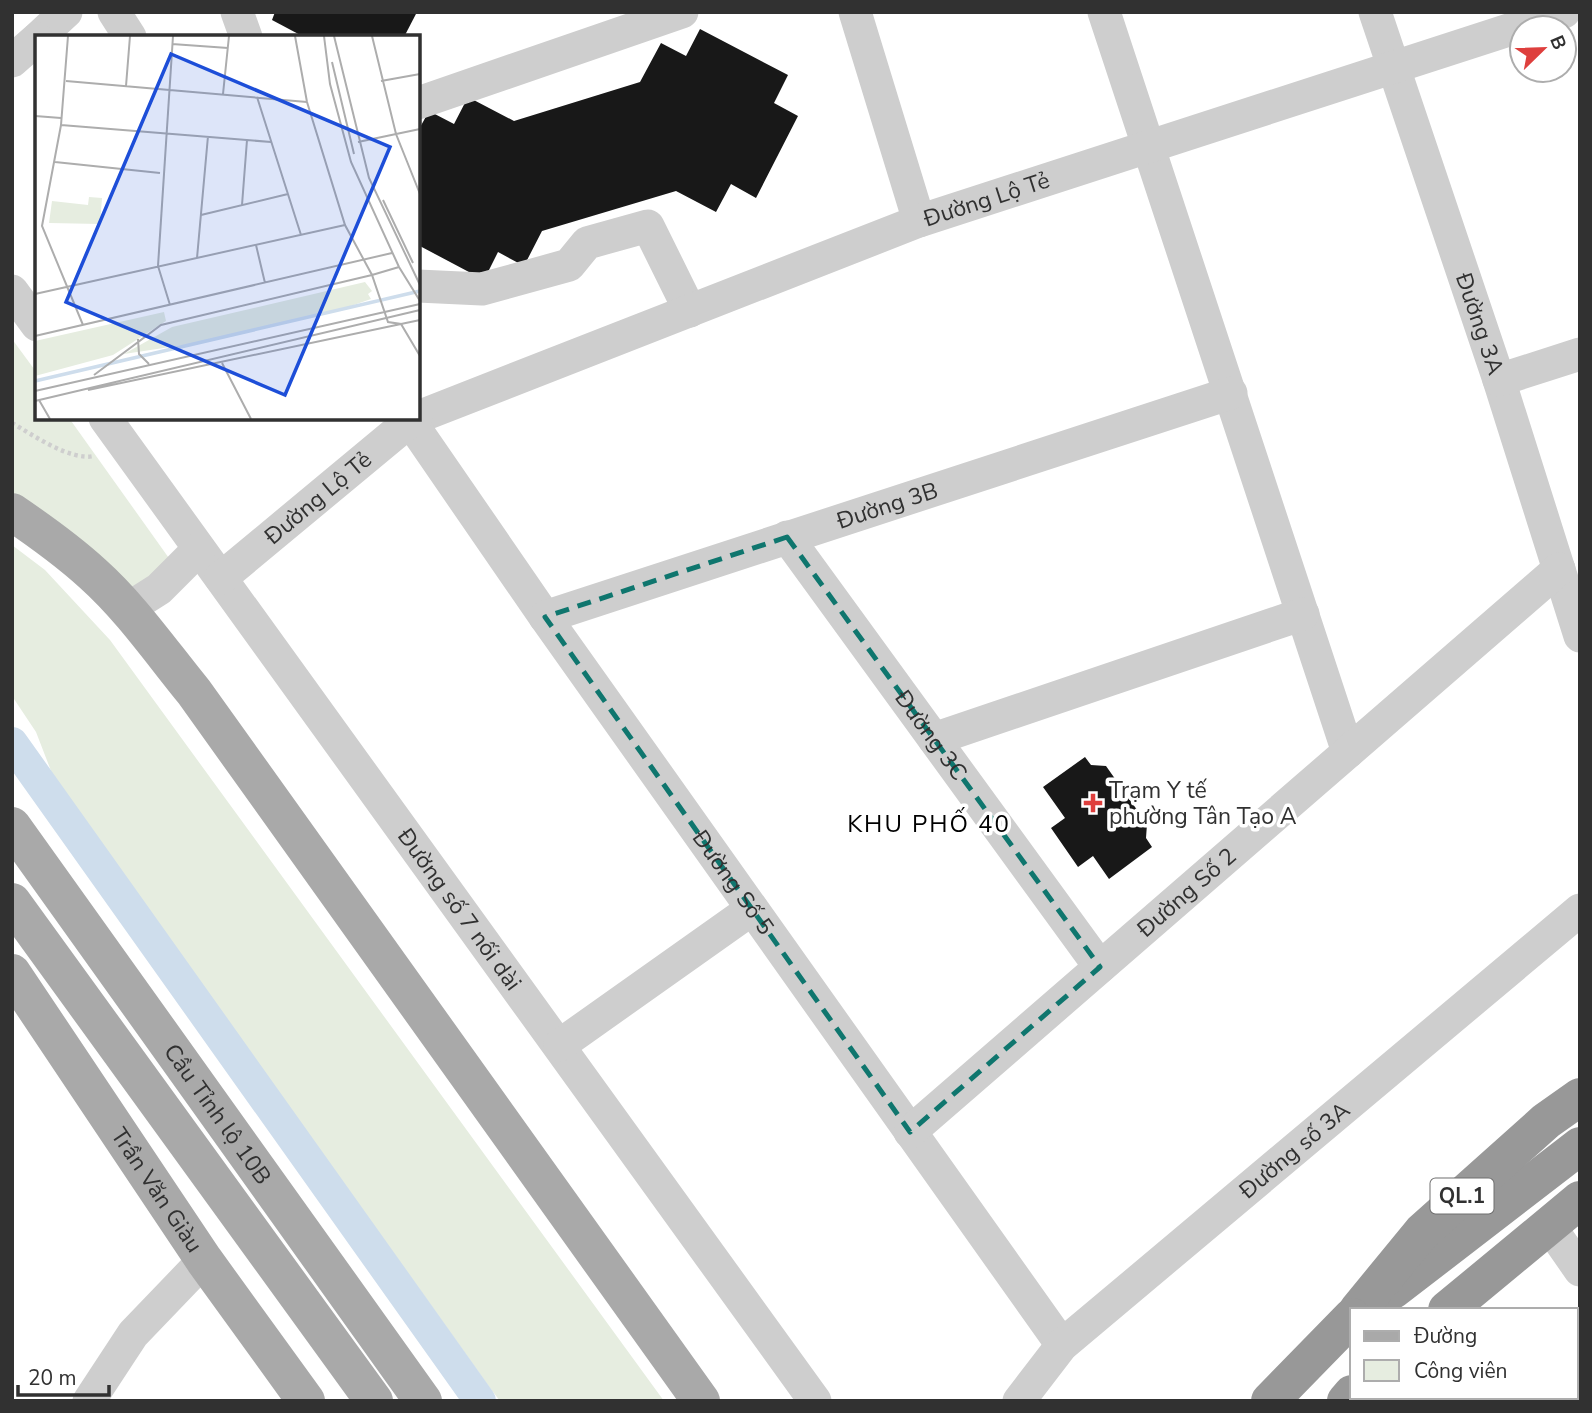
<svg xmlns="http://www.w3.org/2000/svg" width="1592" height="1413" font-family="'Nunito Sans',sans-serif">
<rect width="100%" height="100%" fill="#fff"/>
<g fill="#e6ede0">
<path d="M12,339l25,34v45h32l102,143 -42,32 -117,-97z"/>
<path d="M12,545l33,25 65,70 554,761h-164l-10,-13 -437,-612 -17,-44 -24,-36z"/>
</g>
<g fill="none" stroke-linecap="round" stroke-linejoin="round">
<path stroke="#ceddec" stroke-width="32" d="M12,743l468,658"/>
</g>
<g fill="#181818">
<path d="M275,12h142l-13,25h-100l-32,-17z"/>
<path d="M700,29l88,46 -14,28 24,13 -42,82 -25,-14 -15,28 -40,-21 -134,40 -18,35 -26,-14 -14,28 -66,-35v-114l11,-20 25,13 14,-27 46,24 126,-39 21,-39 25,13z"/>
<path d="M1085,757l6,8 15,1 41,58 -1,14 6,9 -43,32 -16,-23 -15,11 -27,-39 14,-10 -22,-31z"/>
</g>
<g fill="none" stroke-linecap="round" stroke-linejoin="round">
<g stroke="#cecece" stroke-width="4.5" stroke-dasharray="3.5 3.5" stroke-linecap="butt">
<path d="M12,423c21,12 58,38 82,33"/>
<path d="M1413,1397l3,4"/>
</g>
<g stroke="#cecece" stroke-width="33">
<path d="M114,12l16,25"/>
<path d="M237,12l9,25"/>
<path d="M855,12l64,209"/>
<path d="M1104,12l244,740"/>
<path id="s1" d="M1375,12l124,368 81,256"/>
<path d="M39,37l27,-25"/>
<path d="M12,61l25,-22"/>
<path d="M418,103l264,-91"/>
<path d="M418,286l64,3 87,-24 18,-22 61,-17 42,85"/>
<path d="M12,291l25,34"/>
<path d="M1499,380l81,-26"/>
<path id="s2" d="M418,417l501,-196 645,-209"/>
<path id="s3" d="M105,418l710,983"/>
<path id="s4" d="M408,418l137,199 517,728"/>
<path id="s5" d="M787,537l313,430"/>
<path id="s6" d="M221,578l189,-157 6,-3"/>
<path d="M126,610l33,-21 40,-40"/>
<path id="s7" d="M545,617l686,-224"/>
<path d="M934,739l369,-125"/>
<path d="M560,1045l192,-136"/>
<path id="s8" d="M910,1132l649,-563"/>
<path d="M1548,1224l32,46"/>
<path d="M89,1401l44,-67 71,-74"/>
<path id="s9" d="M1019,1401l43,-56 518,-435"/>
</g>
<g stroke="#a9a9a9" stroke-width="38">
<path d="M12,512c28,19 56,39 81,62 38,34 69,79 101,118l507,709"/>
<path id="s10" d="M12,826l411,575"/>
<path d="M12,902l362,499"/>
<path id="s11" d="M12,973l192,287 102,141"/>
</g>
<g stroke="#989898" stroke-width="38">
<path d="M1393,1290l187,-144"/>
<path d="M1358,1310l64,-78 124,-111 34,-24"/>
<path d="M1447,1310l133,-110"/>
<path d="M1270,1401l82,-84"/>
<path d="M1346,1401l6,-7"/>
</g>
</g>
<path fill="none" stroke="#0f766e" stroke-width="5" stroke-dasharray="14 9" stroke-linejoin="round" d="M787,537l313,430 -190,165 -365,-515z"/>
<path fill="#de3f3d" stroke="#fff" stroke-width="2.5" d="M1089.5 792.5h7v7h7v7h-7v7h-7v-7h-7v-7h7z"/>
<g text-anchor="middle" stroke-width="7" stroke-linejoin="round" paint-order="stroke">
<rect fill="#fff" stroke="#6f6f6f" stroke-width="2" x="1430.5" y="1178.5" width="63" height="35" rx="5"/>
<g font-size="21" font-weight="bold" fill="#313131">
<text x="1462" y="1203">QL.1</text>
</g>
<g font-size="23" fill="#313131" stroke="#fff">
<text dy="8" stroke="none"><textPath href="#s2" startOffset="609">Đường Lộ Tẻ</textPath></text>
<text dy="8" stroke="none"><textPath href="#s1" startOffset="329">Đường 3A</textPath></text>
<text dy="8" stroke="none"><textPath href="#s6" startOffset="126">Đường Lộ Tẻ</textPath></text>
<text dy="8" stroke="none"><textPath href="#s7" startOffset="360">Đường 3B</textPath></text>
<text dy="8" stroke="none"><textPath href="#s5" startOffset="245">Đường 3C</textPath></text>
<text dy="8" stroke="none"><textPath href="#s4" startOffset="567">Đường Số 5</textPath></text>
<text dy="8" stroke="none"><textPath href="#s8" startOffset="366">Đường Số 2</textPath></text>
<text dy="8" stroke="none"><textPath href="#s3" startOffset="606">Đường số 7 nối dài</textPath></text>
<text dy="8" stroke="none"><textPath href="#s10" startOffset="354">Cầu Tỉnh lộ 10B</textPath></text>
<text dy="8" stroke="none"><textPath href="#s9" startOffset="374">Đường số 3A</textPath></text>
<text dy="8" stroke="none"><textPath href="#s11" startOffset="261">Trần Văn Giàu</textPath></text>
</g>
<g font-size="23" fill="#313131" stroke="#fff" text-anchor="start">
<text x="1109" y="798">Trạm Y tế<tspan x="1109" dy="26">phường Tân Tạo A</tspan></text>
</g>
<g font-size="24" letter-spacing="2" fill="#000" stroke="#fff">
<text x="929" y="832">KHU PHỐ 40</text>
</g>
</g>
<g transform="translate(35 35)">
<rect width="385" height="385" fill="#fff"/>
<path d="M54,162l13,1 -2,26 -51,-1 3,-22 36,4zM330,247l7,9 -4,3 3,5 -23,8 -158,37 -66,10 48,-27zM129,277l2,9 -53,34 -78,21v-35z" fill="#e6ede0"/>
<path fill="none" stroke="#ceddec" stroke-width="3.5" d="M0,346l385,-90"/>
<path fill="none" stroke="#adadad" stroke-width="2" d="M33,1l-7,89 -19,101 41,99M260,1l12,66 38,123 27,50 16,47 13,2 19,32M289,1l6,48 21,78 48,105 21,34M299,1l35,142 51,107M337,1l24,98 24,60M137,9l56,4M297,27l22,92M31,46l241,21M346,46l39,-7M91,51l4,-50M188,59l6,-58M222,62l44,138M0,81l26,2M26,90l210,17M323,107l62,-13M20,127l105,11M348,165l30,63M207,170l5,-65M166,180l87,-21M221,210l9,38M162,223l11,-122M337,240l27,-8M0,259l310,-69M135,270l-12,-39 15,-230M0,301l357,-83M103,304l1,15 10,10M187,328l29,56M59,340l67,-50 211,-50M53,355l332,-70M0,356l385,-87M4,365l11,19M0,366l385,-91"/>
<path fill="#1d4ed8" fill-opacity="0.15" stroke="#1d4ed8" stroke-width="3.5" d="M136,19l219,93 -105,248 -219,-93z"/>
<rect width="385" height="385" fill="none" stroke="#313131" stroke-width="3.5"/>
</g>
<rect width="1592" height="1413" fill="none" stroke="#313131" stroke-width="28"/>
<rect x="1350" y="1308" width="228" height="91" fill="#ffffff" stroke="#adadad" stroke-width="2"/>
<rect x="1364" y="1331" width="35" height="10" fill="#a9a9a9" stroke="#adadad" stroke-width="2"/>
<text x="1414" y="1343" font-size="21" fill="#313131">Đường</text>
<rect x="1364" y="1360" width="35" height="21" fill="#e6ede0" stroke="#adadad" stroke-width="2"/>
<text x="1414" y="1378" font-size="21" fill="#313131">Công viên</text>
<g transform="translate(1543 49) rotate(67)"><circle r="33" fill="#ffffff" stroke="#adadad" stroke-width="2"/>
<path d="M0-5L12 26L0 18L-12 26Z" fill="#de3f3d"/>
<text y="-10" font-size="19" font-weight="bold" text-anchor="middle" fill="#313131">B</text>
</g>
<path d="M18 1385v10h91v-10" fill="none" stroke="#313131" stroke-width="3.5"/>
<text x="28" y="1385" font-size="21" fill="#313131" stroke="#ffffff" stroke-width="5" paint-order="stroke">20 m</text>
</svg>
